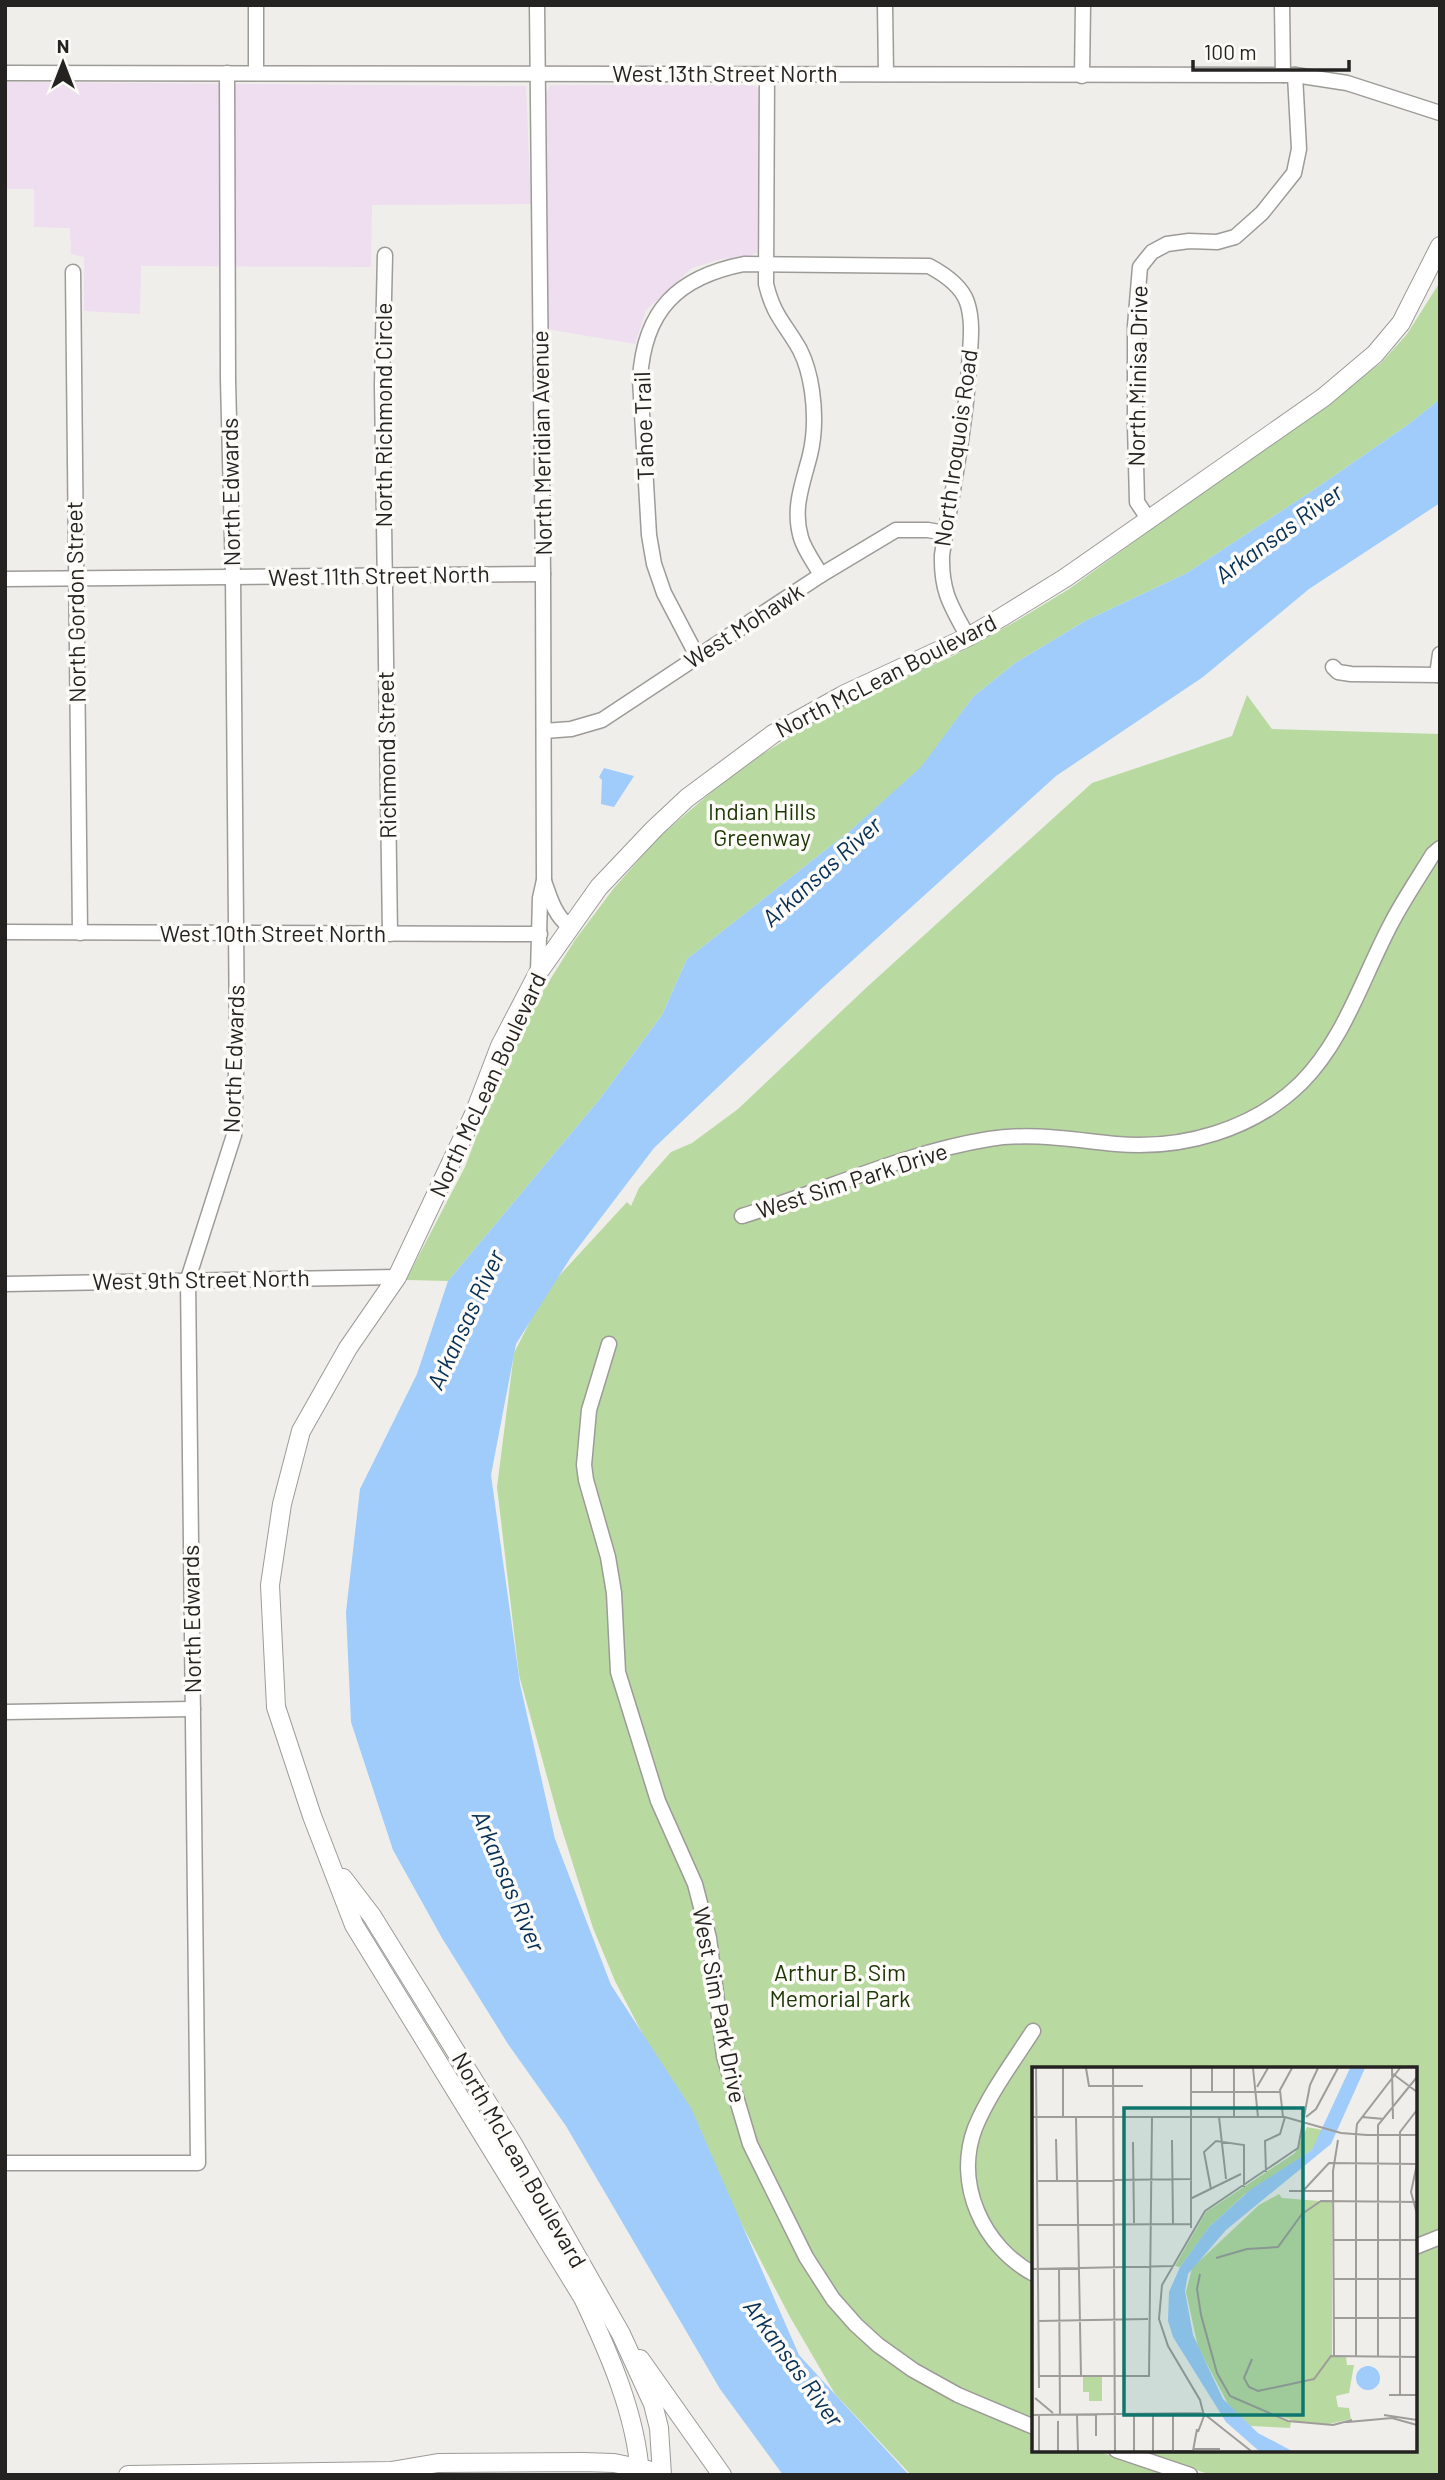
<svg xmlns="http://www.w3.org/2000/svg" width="1445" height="2480" font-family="Barlow,sans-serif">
<rect width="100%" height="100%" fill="#f0eeea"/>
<g fill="#eedef0">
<path d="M5,82l521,4 5,118 -159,1 -1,62 -230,-1 -1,48 -56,-3v-54l-13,-3 -1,-26 -36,-1v-38h-29z"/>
<path d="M550,85h200l7,2 2,4 -2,161 -8,5 -28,2 -29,9 -46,42 -11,34 -89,-15v-235z"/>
</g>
<g fill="#b8daa1">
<path d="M1440,282v117l-31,25 -100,69 -122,80 -102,48 -70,42 -42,34 -51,70 -71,63 -164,129 -25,56 -63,85 -151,181 -42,-1 59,-113 42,-112 24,-45 44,-70 39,-52 44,-50 79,-68 101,-63 115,-51 60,-33 56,-34 312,-226 26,-29z"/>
<path d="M1247,695l25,34 168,5v1496l-25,9v-170h-381v381h57l40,11 36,14h-256l-76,-81 -45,-77 -175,-336 -22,-53 -34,-108 -40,-145 -22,-188 17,-134 32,-63 81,-88 4,4 8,-18 32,-36 21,-9 46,-34 129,-122 225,-204 140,-47z"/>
<path d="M1440,2245v230h-229l-73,-25h277v-195z"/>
</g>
<g fill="#9fccfb">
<path d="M1440,399v104l-131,86 -106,88 -147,99 -234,212 -168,160 -83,109 -55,87 -25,131 29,209 35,155 56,146 80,123 108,247 110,120h-126l-63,-86 -154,-263 -58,-82 -66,-106 -49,-88 -42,-128 -5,-110 14,-123 57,-115 31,-93 151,-181 63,-85 25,-56 164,-129 70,-63 52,-70 42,-34 70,-42 102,-48 122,-80 100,-69z"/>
<path d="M604,768l30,8 -20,31 -13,-3 1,-24 -3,-3z"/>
</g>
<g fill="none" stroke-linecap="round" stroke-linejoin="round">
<g stroke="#9d9b98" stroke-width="17">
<g id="minor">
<path d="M256,5v68"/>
<path d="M537,5l6,569 1,306 -4,18 -2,75"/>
<path d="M885,5l1,69"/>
<path d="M1282,5l1,70"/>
<path d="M5,73l1290,2 52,8 93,30"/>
<path d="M767,74l-1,210c8,33 19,39 34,66 6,12 10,27 12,41 3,21 3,43 -2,64 -7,28 -18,53 -9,83 4,13 14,26 20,37"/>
<path d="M1082,76l1,-71"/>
<path d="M385,255l-3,130 8,549"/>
<path d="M73,272l7,661"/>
<path d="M1149,520l-12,-18 -2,-77v-99l5,-59 12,-15 15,-8 22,-3 28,1 18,-5 27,-24 32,-40 5,-24 -4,-74"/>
<path d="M5,579l538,-5"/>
<path d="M697,656l-33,-63 -10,-29 -5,-29 -9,-156c4,-69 38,-102 104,-115l185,2c15,8 32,19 38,36 7,21 3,43 2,65 -4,64 -17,125 -27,188 -1,37 9,51 26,82"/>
<path d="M1333,667l5,5 13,2 89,1"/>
<path d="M1437,675l3,-21"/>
<path d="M544,731l27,-2 31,-9 219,-145 75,-45h32l17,3"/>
<path d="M544,881c6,17 11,35 25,45"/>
<path d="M5,932l535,2"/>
<path d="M742,1216c83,-25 161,-63 247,-77 43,-7 84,1 127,5 66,6 137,-14 185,-61 44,-44 62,-107 91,-161 12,-23 27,-45 41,-68l7,-6"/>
<path d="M5,1284l392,-7"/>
<path d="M609,1344l-20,66 -5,55 2,15 22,77 6,36 4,79 40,129 37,83 6,23 8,31 15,118 26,88 56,113 27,42 23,26 22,20 35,25 45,25 76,32"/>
<path d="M5,1712l188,-3"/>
<path d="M1033,2031c-20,31 -44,63 -58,97 -21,56 8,119 59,146"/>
<path d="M5,2163h193l-10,-884 46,-144 3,-94 -4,-464 -5,-197 -1,-307"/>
<path d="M1415,2247l25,-10"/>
<path d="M1116,2450l74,25"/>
</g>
</g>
<g stroke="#9d9b98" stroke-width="20">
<g id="major">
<path d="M343,1878l29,38 141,228 108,190 32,70 6,24 3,47"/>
<path d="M640,2359l82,116"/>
<path d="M128,2475l263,-4 47,-8 145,-1 31,1 34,7"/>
<path d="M640,2475c-4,-61 -31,-122 -57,-177l-229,-373 -42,-109 -36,-109 -6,-122 12,-81 19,-73 47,-83 49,-71 77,-163 26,-68 38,-73 61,-86 55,-58 33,-31 86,-64 72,-40 123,-57 34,-20 63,-39 259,-181 51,-43 26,-31 39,-77"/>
</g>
</g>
<use href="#minor" stroke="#fff" stroke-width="14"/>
<use href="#major" stroke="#fff" stroke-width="18"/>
</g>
<g text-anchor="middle" stroke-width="7" stroke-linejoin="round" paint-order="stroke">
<g font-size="23" fill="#242321" stroke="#fdfbf7">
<text x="725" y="82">West 13th Street North</text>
<text transform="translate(1138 376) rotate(-89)" y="8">North Minisa Drive</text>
<text transform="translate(384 415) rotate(-90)" y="8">North Richmond Circle</text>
<text transform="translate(644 426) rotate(-92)" y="8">Tahoe Trail</text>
<text transform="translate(542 443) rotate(-91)" y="8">North Meridian Avenue</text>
<text transform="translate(956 448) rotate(-82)" y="8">North Iroquois Road</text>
<text transform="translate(231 492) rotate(-91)" y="8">North Edwards</text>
<text transform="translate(379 576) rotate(-1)" y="8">West 11th Street North</text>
<text transform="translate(76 602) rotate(-91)" y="8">North Gordon Street</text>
<text transform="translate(744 626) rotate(-33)" y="8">West Mohawk</text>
<text transform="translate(886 676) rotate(-27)" y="8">North McLean Boulevard</text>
<text transform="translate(387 755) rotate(-91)" y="8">Richmond Street</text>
<text x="273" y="942">West 10th Street North</text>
<text transform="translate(234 1059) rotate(-88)" y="8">North Edwards</text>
<text transform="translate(488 1085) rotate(-65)" y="8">North McLean Boulevard</text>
<text transform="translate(852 1181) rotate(-18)" y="8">West Sim Park Drive</text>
<text transform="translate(201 1280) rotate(-1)" y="8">West 9th Street North</text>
<text transform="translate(192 1619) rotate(-91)" y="8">North Edwards</text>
<text transform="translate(719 2005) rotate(79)" y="8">West Sim Park Drive</text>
<text transform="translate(519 2160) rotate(60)" y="8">North McLean Boulevard</text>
</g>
<g font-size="23" fill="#1c3504" stroke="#fdfbf7">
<text x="762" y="820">Indian Hills<tspan x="762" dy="26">Greenway</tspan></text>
<text x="840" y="1981">Arthur B. Sim<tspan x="840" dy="26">Memorial Park</tspan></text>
</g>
<g font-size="24" font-style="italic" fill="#052f54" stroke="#fdfbf7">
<text transform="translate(1279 534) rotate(-36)" y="8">Arkansas River</text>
<text transform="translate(822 872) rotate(-42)" y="8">Arkansas River</text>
<text transform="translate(466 1320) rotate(-65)" y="8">Arkansas River</text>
<text transform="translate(508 1881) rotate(67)" y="8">Arkansas River</text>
<text transform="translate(793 2363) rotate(54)" y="8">Arkansas River</text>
</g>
</g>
<g transform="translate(1032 2067)">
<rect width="385" height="385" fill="#f0eeea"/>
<path d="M275,60l16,3 -11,20 -67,44 -36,33 -29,40 -5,-1 31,-54 89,-59zM247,127l3,4 50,4v155h14l1,8h7l-5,28 -13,3 2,11 11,1 2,11 -22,5 -35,-3 -37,-13 34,14 -1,6 -40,-2 -22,-22 -30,-57 -12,-55 6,-24 67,-63zM51,310h19v24h-13v-9h-6z" fill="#b8daa1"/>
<path d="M318,1h15l-34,76 -105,86 -38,44 -3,17 8,44 30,64 35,34 34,18h-33l-33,-29 -53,-85 -5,-16 1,-29 11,-25 29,-40 41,-37 62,-40zM324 311a12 12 0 1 1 24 0a12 12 0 1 1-24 0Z" fill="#9fccfb"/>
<path fill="none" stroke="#9e9d9a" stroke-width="2" d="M4,1l3,320M31,1v49M54,1l3,18h54M81,1l2,383M159,1v160M180,1v24M202,1v49M221,1l5,49M360,1l1,51M361,7l24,18M225,20l11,-19M159,25h89M0,50h253l56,16 26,2M44,50l5,259M187,50l7,62M251,50l-3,-27 12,-22M274,50l10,-8 22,-41M330,50l22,2M324,67l1,-10 43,-56M324,68v221M334,68h51M24,72l1,42M140,73l1,84M101,75l1,81M385,97l-6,28 6,22M234,105l-1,-31 15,-7 5,-17M5,114l155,-2M179,122l-7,-37 12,-11 28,4v42M257,124h44M270,125l27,-29 88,1M160,131l49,-24M6,158l153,-1M302,173h83M184,191l31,-9 31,-2 24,-33 19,-13 96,1M27,201l1,146M0,202l142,-3M168,207l-3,15 4,26 16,58 13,23 58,25 45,4 19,-5M302,212h83M302,251h83M6,254l110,-2M302,289l-1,-185 5,-31M346,290v-232l39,-48M220,292l-8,19 5,9 9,4 56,-12 17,-23 86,1M7,309h110l3,-259M357,328h28M368,328v-263l17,-22M3,331l18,15M102,347v37M121,347v37M141,347v37M0,348l171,-2 48,38M7,348v36M45,348l1,36M352,348l33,5M26,354v30M316,355l44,-4 25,7M166,365l6,-16 -4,-16 -32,-54 -9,-27 3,-34 43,-74 93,-63 12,-63 8,-17M64,369v-22M161,382h27M125,384h35M161,384l4,-22"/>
<path fill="#0f766e" fill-opacity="0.15" stroke="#0f766e" stroke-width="3.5" d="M92,41h179v307h-179z"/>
<rect width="385" height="385" fill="none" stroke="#242321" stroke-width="3.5"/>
</g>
<rect width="1445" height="2480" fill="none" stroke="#242321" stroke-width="14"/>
<g transform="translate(63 63)" stroke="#fdfbf7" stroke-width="5" paint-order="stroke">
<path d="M0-5L12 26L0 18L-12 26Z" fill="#242321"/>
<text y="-10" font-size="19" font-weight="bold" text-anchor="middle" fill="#242321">N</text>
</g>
<path d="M1193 60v10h156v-10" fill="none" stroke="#242321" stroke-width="3.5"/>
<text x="1204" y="60" font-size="21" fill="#242321" stroke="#fdfbf7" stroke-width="5" paint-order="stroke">100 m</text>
</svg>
